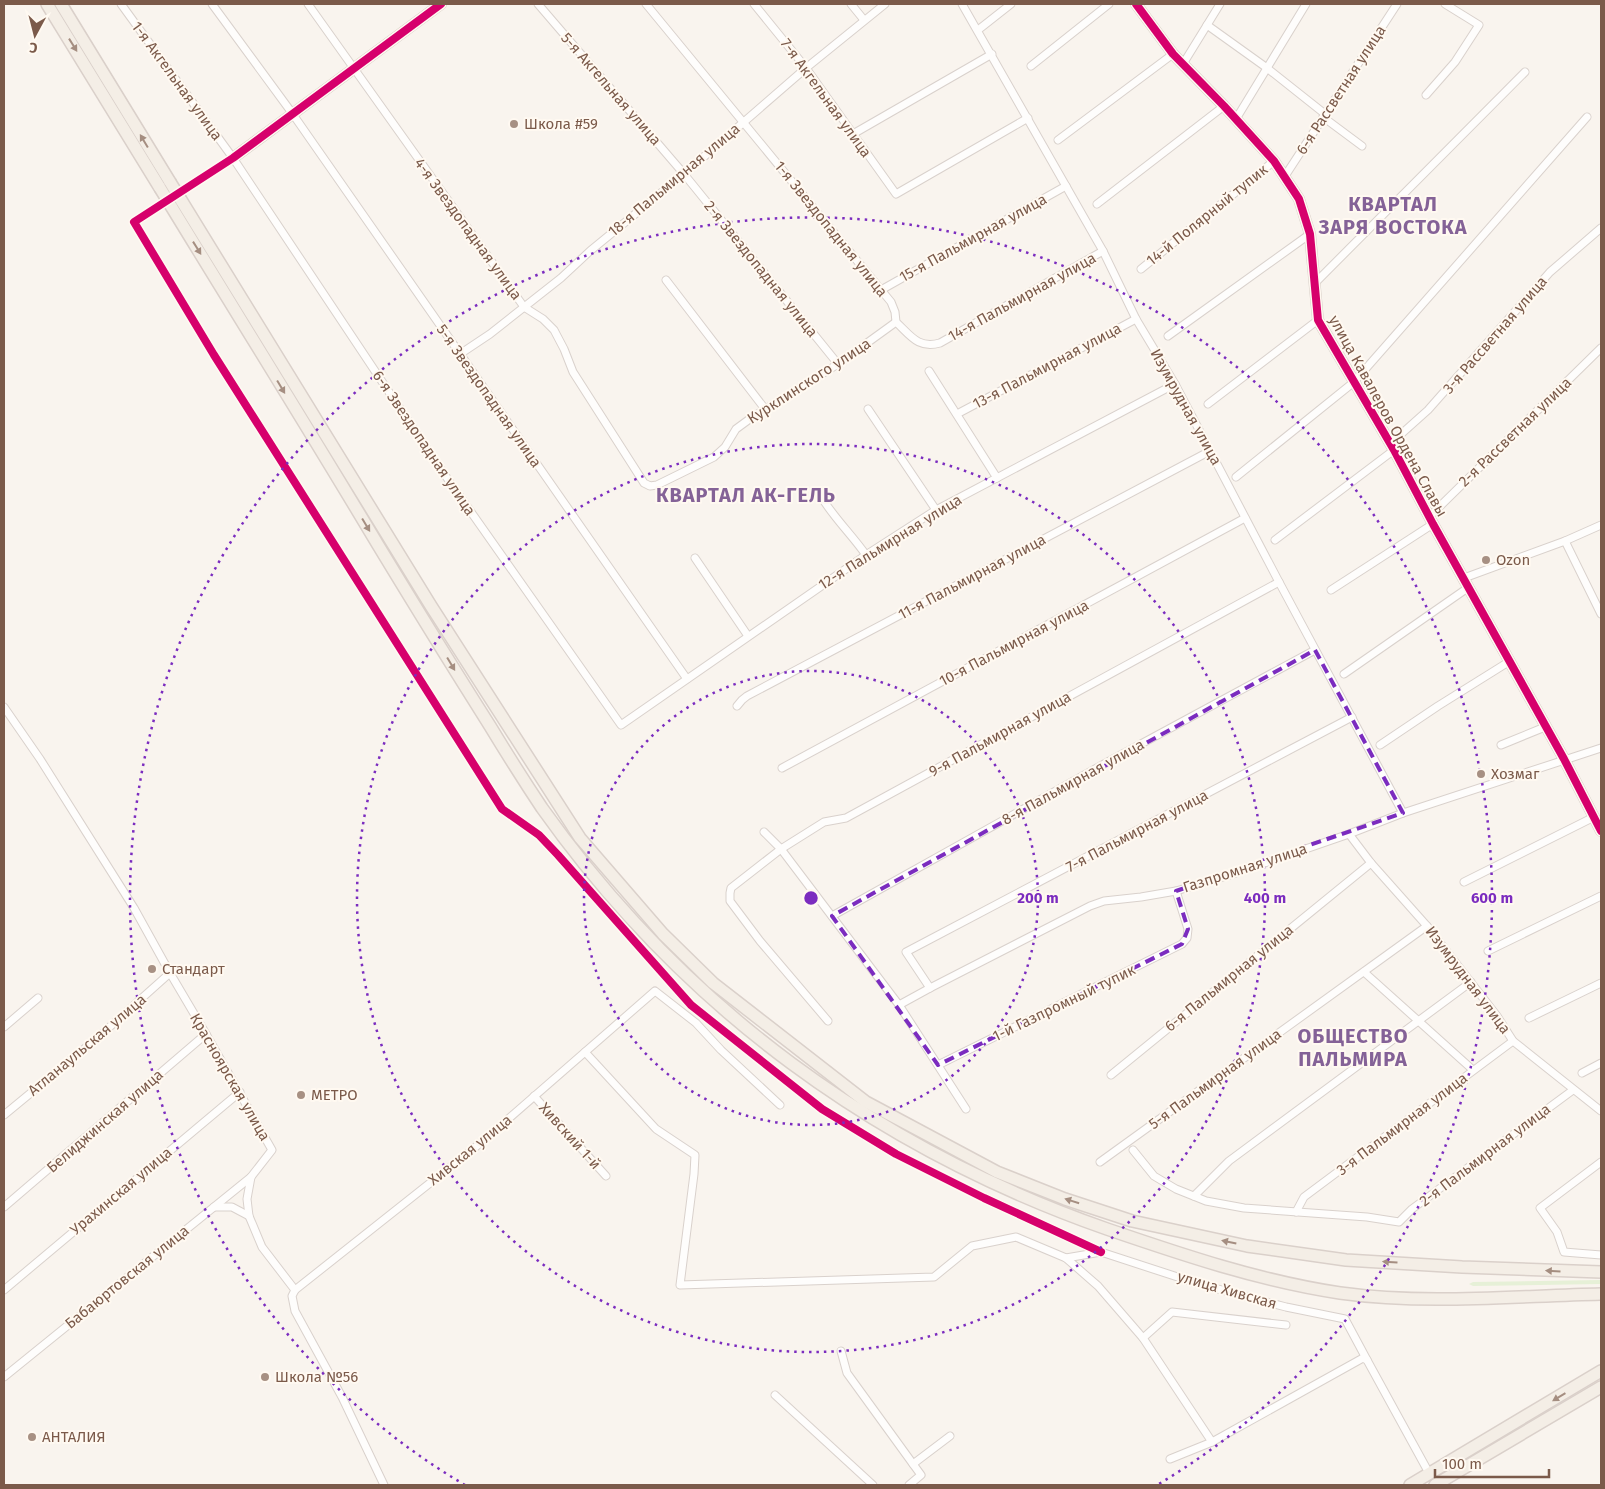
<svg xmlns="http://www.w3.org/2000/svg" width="1605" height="1489" font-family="'Fira Sans',sans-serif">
<rect width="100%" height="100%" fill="#f9f4ee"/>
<path fill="#e6f0d7" d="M1601,1280v4l-128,2 -4,-2 4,-2z"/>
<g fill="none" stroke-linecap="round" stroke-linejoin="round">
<g stroke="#d9d1cc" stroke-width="9">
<g id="street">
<path d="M121,4l112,154 200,300 188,267 245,-170 70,-45 239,-126"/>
<path d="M212,4l80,109 395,566"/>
<path d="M308,4l216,303 19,12 11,11 10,19 9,23 71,111 6,3 7,-1 57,-28 11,-10 11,-18 15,-11 87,-54 58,-42"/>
<path d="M538,4l146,170 154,190"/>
<path d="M646,4l245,298 4,10 1,10c15,14 22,27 44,21l163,-92"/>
<path d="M754,4l52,64 90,126 132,-76"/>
<path d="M851,4l13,16"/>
<path d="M962,4l141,247 33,68 39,65 104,198 124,231"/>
<path d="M1207,25l60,43 58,46"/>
<path d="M978,30l33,-26"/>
<path d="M1183,64l37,-60"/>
<path d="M1031,66l78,-62"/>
<path d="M1426,95l29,-33 24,-37 -34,-21"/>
<path d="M1323,117l39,29"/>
<path d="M1236,119l70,-115"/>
<path d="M853,134l139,-80"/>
<path d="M1058,140l115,-86"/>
<path d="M233,158l-99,64 80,133 288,454 37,26 19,20 133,150 131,104 74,45 88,44 117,54"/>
<path d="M1285,176l112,-172"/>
<path d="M1097,204l127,-98"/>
<path d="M1141,269l133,-108"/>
<path d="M666,280l99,129"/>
<path d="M1315,283l210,-211"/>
<path d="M881,290l185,-104"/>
<path d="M1168,336l142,-102"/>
<path d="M460,354l30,-20 71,-56 29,-27 94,-77 122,-106 79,-64"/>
<path d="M929,371l68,107"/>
<path d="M1208,404l110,-84"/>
<path d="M868,409l68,101"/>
<path d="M957,414l179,-95"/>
<path d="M1390,444l38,-34 122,-138 51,-44"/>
<path d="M1236,477l118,-95 233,-265"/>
<path d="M822,498c13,21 30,37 44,57"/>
<path d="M1429,517l172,-169"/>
<path d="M1275,540l119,-90"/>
<path d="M1565,541l36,73"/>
<path d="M695,558l53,78"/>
<path d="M1464,578l101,-37 36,-16"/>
<path d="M1331,590l102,-66"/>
<path d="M1344,674l125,-87"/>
<path d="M737,706l5,-6 5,-4 463,-245"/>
<path d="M4,707l36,52 94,149 36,65 36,61 66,116 -21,27 -4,22 2,17 13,31 33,43 -3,6 3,15 47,86 42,88"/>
<path d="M1380,745l58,-39 72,-45"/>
<path d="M1501,745l44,-18"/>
<path d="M782,768l463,-250"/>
<path d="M764,832l17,17 118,156 67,104"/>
<path d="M1349,834l22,29 56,63 70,90 16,25 88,70"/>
<path d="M1464,882l130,-65"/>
<path d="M832,916l272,-152 211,-114"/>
<path d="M1488,951l113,-55"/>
<path d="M1364,972l109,98"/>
<path d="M930,988l-24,-36 446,-235"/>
<path d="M899,1005l31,-17 160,-82 14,-5 37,-4 35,-6 57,-17 116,-40 54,-21 198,-65"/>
<path d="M1529,1018l72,-35"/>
<path d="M828,1021l-68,-80 -30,-40v-8l1,-5 50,-39 43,-27 22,-4 433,-236"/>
<path d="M4,1027l34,-29"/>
<path d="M585,1052l71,77 39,26 -1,19 -14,111 254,-8 38,-31 44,-9 50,21 32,28 45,52 69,104"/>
<path d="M938,1065l244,-121 5,-6 1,-9 -12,-38"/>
<path d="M1582,1073l19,-10"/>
<path d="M1111,1075l260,-212"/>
<path d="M534,1096l72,80"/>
<path d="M4,1115l91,-75 75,-67"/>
<path d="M1133,1150l21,26 22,13 30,12 38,7 123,9 32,5 13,-13 161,-119"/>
<path d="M1100,1162l327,-236"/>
<path d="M1601,1162l-61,46 17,24 7,20 37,3"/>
<path d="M1194,1196l35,-35 242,-179"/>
<path d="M4,1207l202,-173"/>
<path d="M214,1207h18l17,9"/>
<path d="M1296,1212l8,-15 209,-156"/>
<path d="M1066,1258l35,-6 98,32 87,23 59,12 22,41"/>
<path d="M4,1290l236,-198"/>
<path d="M295,1290l188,-149 172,-150 41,32 25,27 59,55"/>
<path d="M1143,1338l29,-26 114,13"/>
<path d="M841,1351l6,22 66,91"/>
<path d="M4,1377l247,-200"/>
<path d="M775,1395l98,90"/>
<path d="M1170,1459l42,-17 151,-84 4,2 62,113"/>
<path d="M909,1485l12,-10 -8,-11 37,-28"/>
</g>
</g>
<g stroke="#d9d0c9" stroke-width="12">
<g id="secondary">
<path d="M1136,4l37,50 51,52 50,55 25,38 11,35 8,86 76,130 39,74 131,235 37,72"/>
<path d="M233,158l208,-154"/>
</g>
</g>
<g stroke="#dad0ca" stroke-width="14">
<g id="primary">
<path d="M47,4l113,184"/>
<path d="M61,4l109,178"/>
<path d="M181,200l250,406 149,232 83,96 50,49 153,119 131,70 68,27 67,22 115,25 99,14 116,7 139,5"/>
<path d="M171,206c69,113 139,225 207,339 37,61 74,121 112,181 17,28 34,55 52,82 142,200 334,340 565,421 76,26 153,52 233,64 87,12 174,3 261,1"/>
<path d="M1410,1485l191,-114"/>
<path d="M1435,1485l166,-98"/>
</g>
</g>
<use href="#street" stroke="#fefdfc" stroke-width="7"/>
<use href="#secondary" stroke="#fefdfc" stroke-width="10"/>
<use href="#primary" stroke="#f4eee6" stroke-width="11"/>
<g stroke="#dad0ca" stroke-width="14" stroke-linecap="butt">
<g id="primary-bridge">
<path d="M170,182l11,18"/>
<path d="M160,188l11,18"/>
</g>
</g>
<use href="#primary-bridge" stroke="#f4eee6" stroke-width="11"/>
<g stroke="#fff9f1" stroke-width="11">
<g id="cycleway">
<path d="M441,4l-208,154 -99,64 80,133 288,454 37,26 19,20 133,150 131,104 74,45 88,44 117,54"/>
<path d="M1136,4l37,50 51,52 50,55 25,38 11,35 8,86 76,130 39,74 131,235 37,72"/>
</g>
</g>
<use href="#cycleway" stroke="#d6006c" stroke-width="8"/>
</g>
<defs><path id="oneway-solid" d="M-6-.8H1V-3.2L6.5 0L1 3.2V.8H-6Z" transform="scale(1.25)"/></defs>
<g fill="#a58e81">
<use href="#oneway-solid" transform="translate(73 45) rotate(58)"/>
<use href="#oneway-solid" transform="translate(144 141) rotate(-121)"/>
<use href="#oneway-solid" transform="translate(197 248) rotate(58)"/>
<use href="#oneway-solid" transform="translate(281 387) rotate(59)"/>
<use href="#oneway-solid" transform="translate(366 525) rotate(59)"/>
<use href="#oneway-solid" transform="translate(451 664) rotate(59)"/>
<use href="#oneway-solid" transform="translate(1072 1201) rotate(-162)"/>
<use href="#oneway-solid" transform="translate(1229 1242) rotate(-168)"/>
<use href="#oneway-solid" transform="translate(1390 1262) rotate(-177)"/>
<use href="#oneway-solid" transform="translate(1553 1271) rotate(-177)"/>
<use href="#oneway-solid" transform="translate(1559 1397) rotate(149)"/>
</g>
<path fill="none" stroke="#7b2cbf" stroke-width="4" stroke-dasharray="10 6" stroke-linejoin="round" d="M1315,650l88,163 -227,78 12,38 -6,15 -244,121 -106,-149z"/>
<g fill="none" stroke="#7b2cbf" stroke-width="2.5" stroke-dasharray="2.5 5">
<circle cx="811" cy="898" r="227"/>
<circle cx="811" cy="898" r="454"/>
<path d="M465 1485A681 681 0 1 1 1157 1485"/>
</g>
<g fill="#a79083" stroke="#fff9f1" stroke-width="2">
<circle cx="514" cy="124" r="5"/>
<circle cx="1486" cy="560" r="5"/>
<circle cx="1481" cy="774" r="5"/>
<circle cx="152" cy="969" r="5"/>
<circle cx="301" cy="1095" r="5"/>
<circle cx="265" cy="1377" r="5"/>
<circle cx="32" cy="1437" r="5"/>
</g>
<g text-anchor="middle" stroke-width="4" stroke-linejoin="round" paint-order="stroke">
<g font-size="15" fill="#7b5a4a" stroke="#fff9f1">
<text transform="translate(177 81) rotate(54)" y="5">1-я Акгельная улица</text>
<text transform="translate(611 89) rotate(49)" y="5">5-я Акгельная улица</text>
<text transform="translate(1341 90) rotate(-57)" y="5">6-я Рассветная улица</text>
<text transform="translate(826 98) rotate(54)" y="5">7-я Акгельная улица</text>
<text transform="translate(674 180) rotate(-40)" y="5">18-я Пальмирная улица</text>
<text transform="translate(1207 215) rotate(-39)" y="5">14-й Полярный тупик</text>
<text transform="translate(468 229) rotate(54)" y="5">4-я Звездопадная улица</text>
<text transform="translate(831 229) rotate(51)" y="5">1-я Звездопадная улица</text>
<text transform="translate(973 238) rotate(-29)" y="5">15-я Пальмирная улица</text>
<text transform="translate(761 269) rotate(51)" y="5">2-я Звездопадная улица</text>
<text transform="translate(1022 297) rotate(-29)" y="5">14-я Пальмирная улица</text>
<text transform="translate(1495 335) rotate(-49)" y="5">3-я Рассветная улица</text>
<text transform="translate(1047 366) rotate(-28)" y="5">13-я Пальмирная улица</text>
<text transform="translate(809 381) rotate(-33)" y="5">Курклинского улица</text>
<text transform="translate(489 396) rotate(55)" y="5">5-я Звездопадная улица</text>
<text transform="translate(1186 407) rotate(61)" y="5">Изумрудная улица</text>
<text transform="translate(1388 416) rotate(61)" y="5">улица Кавалеров Ордена Славы</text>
<text transform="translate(1515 432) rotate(-44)" y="5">2-я Рассветная улица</text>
<text transform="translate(424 443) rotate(56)" y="5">6-я Звездопадная улица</text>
<text transform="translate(890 542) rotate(-32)" y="5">12-я Пальмирная улица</text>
<text transform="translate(972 577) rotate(-28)" y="5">11-я Пальмирная улица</text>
<text transform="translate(1014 643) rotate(-28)" y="5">10-я Пальмирная улица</text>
<text transform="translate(1000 734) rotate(-29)" y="5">9-я Пальмирная улица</text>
<text transform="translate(1073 782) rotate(-29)" y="5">8-я Пальмирная улица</text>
<text transform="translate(1137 831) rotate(-28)" y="5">7-я Пальмирная улица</text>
<text transform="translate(1245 868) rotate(-18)" y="5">Газпромная улица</text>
<text transform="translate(1229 978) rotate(-39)" y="5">6-я Пальмирная улица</text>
<text transform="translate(1468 980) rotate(53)" y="5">Изумрудная улица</text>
<text transform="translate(1064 1003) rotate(-26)" y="5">1-й Газпромный тупик</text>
<text transform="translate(87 1045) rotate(-40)" y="5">Атланаульская улица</text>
<text transform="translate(230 1077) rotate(60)" y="5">Красноярская улица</text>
<text transform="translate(1215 1079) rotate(-36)" y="5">5-я Пальмирная улица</text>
<text transform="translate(105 1121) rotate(-41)" y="5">Белиджинская улица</text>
<text transform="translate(1402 1124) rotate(-37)" y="5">3-я Пальмирная улица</text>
<text transform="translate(570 1136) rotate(48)" y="5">Хивский 1-й</text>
<text transform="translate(470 1150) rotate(-39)" y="5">Хивская улица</text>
<text transform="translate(1485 1155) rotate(-37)" y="5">2-я Пальмирная улица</text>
<text transform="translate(121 1191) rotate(-40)" y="5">Урахинская улица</text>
<text transform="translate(127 1277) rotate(-39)" y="5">Бабаюртовская улица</text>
<text transform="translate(1227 1290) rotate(16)" y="5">улица Хивская</text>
</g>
<g font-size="15" fill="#7b5a4a" stroke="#fff9f1" text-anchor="start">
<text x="524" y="129">Школа #59</text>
<text x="1496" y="565">Ozon</text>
<text x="1491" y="779">Хозмаг</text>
<text x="162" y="974">Стандарт</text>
<text x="311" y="1100">МЕТРО</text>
<text x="275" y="1382">Школа №56</text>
<text x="42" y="1442">АНТАЛИЯ</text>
</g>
<g font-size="20" font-weight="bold" letter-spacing="1" fill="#846297" stroke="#fff9f1">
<text x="1393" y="211">КВАРТАЛ<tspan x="1393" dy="23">ЗАРЯ ВОСТОКА</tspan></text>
<text x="746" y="502">КВАРТАЛ АК-ГЕЛЬ</text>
<text x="1353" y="1043">ОБЩЕСТВО<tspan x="1353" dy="23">ПАЛЬМИРА</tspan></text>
</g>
</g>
<circle cx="811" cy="898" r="8" fill="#7b2cbf" stroke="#fff9f1" stroke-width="2.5"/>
<g font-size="15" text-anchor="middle" font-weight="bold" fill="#7b2cbf" stroke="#fff9f1" stroke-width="4" stroke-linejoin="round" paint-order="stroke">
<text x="1038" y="903">200 m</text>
<text x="1265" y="903">400 m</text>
<text x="1492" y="903">600 m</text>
</g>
<rect width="1605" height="1489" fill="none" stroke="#7b5a4a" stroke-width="10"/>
<g transform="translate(35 35) rotate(187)" stroke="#fff9f1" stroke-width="4" paint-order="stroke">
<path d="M0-4L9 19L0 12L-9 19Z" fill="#7b5a4a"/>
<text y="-8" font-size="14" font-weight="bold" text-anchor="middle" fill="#7b5a4a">С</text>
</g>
<path d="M1435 1469v8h114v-8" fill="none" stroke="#7b5a4a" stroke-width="2.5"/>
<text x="1442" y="1469" font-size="15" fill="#7b5a4a" stroke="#fff9f1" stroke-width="4" paint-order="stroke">100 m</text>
</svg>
